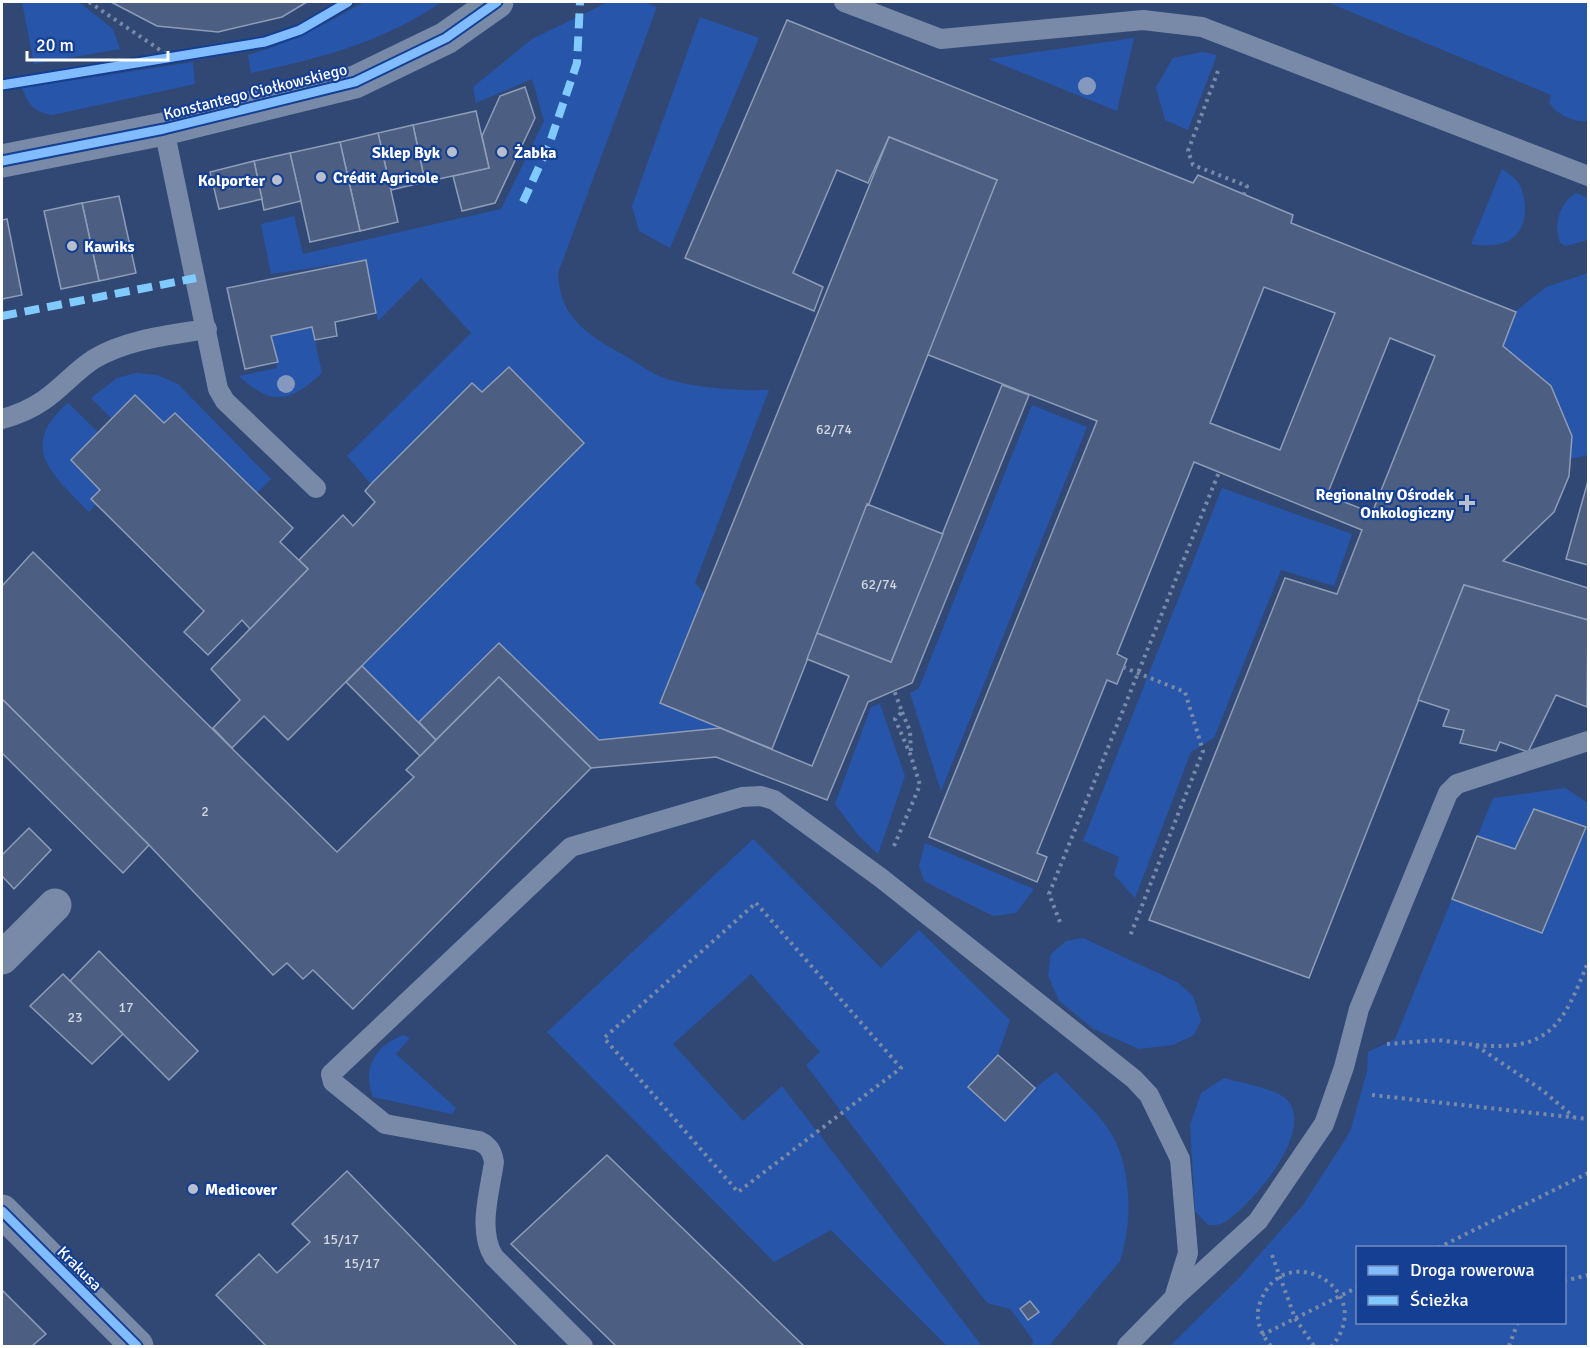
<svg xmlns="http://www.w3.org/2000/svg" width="1590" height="1348" font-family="Signika,sans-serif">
<rect width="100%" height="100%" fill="#314875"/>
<g fill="#2755a9" fill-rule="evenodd">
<path d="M22,2h57l34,27 7,20 -86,15z"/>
<path d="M364,2h77c-57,40 -123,57 -190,71l-3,-18c43,-12 78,-31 116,-53z"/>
<path d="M608,2h36l13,5 -99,266c1,46 32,63 69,84 10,6 21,14 32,19 30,12 78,15 110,14l-74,193 9,10 -44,110 60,25 -121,12 -100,-97 -80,79 -57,-56 222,-223 -76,-75 -26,24 -9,-8 -102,100 -24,-28 124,-123 -50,-55 -43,43 -12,-61 -95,14 -10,-50 33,-8 9,38 198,-45 43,-88 -12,-42 -56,24 -3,-16 59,-48z"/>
<path d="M1327,2h261v119c-13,2 -33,-7 -39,-19l2,-7z"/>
<path d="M700,17l59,21 -89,210 -31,-17 -7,-25z"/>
<path d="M1134,38l-17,73 -129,-52z"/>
<path d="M1202,52l15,3 -29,75 -23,-10 -9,-33 17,-29z"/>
<path d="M193,62l2,22 -142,31c-19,-3 -24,-9 -31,-27z"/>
<path d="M1502,169c5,4 11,7 15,12 5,6 8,19 8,27 0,34 -26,41 -54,36z"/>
<path d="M1576,193l12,5v42l-22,6 -6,-3c-7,-20 0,-40 16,-50z"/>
<path d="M1588,273v182l-18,4 2,-23 -21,-50 -48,-40 13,-35 30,-24z"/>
<path d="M312,327l10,46c-31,29 -50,34 -83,3l38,-8 -6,-32z"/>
<path d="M136,373l21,2 21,9 93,95 -14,14 -82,-79 -11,9 -29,-28 -24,23 -20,-20 26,-20z"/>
<path d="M68,403l30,29 -27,28 29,30 -9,9 5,5 -7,8c-35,-36 -73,-65 -21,-109z"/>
<path d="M1032,405l55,22 -146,364 -31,-98 9,-5z"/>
<path d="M1222,488l130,46 -18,52 -53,-16 -67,168 -23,14 -56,146 -21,-23 5,-18 -36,-16z"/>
<path d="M880,704l25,72 -27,78 -19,-18 -24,-32 36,-97z"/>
<path d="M1565,788l23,15v543h-418l69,-68 64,-73 47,-73 17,-61 1,-19 27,-13 98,-241zM1358,1248h206v74h-206z"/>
<path d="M753,839l128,129 38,-38 91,90 -12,35 -30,32 36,34 31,-33 21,-16c16,17 34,33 48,51 28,35 30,96 16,138l-71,85h-17l1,-6 -23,-31 -23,-6 -181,-238 14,-13 -69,-78 -78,70 70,77 39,-35 200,260h-35l-116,-116 -57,32 -227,-230z"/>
<path d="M925,843l109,46 -18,24 -23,3 -69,-35 -5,-15z"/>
<path d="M1083,938l94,44 16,14 8,24 -7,15 -21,10 -34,4 -45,-20 -35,-28 -11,-26 3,-21 15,-13z"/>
<path d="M403,1035l7,3 -14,16 60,54 -4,6 -79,-17c-11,-29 2,-51 30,-62z"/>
<path d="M1224,1078c16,5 53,10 64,23 26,32 -36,103 -63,121 -4,3 -12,3 -17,3l-13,-14 -5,-86 11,-32z"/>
</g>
<g fill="#4c5f83" stroke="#8e9cb6" stroke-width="1.5" fill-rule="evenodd">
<path d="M111,2h196l-25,15 -64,15 -61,-6z"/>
<path d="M787,20l406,163 5,-8 95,40 -2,8 225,89 -13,34 48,40 21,50 -3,40 -15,36 -51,49 85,27v32l-124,-35 -155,393 -160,-58 136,-342 52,16 25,-64 -168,-68 -77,192 10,5 -10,25 -10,-4 -70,173 10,4 -10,25 -108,-45 168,-416 -171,-67 71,-174 -108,-43 -21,46 -31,-13 -44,103 30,14 -9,24 -129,-53zM1264,287l71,26 -55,137 -70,-27zM1390,338l45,18 -63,157 -45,-18z"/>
<path d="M525,87l10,31 -40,85 -33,8 -9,-35 36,-8 -7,-32 18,-40z"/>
<path d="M476,111l13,57 -64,14 -12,-57z"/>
<path d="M413,125l12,57 -34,8 -13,-57z"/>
<path d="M378,133l20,89 -38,9 -20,-89z"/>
<path d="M889,137l108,43 -225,569 -112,-46z"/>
<path d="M340,142l20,89 -50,11 -20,-89z"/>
<path d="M290,153l11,48 -37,9 -10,-49z"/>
<path d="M254,161l8,38 -43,10 -9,-37z"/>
<path d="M119,196l17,77 -37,8 -17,-78z"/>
<path d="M82,203l17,78 -38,8 -17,-78z"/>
<path d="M7,219l15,76 -20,4v-79z"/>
<path d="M366,260l10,53 -41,9 2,14 -22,4 -3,-13 -41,9 7,26 -33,7 -18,-81z"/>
<path d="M509,367l75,76 -296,297 -24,-24 -32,32 -19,-20 27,-28 -29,-31 97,-100 -9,-9 44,-45 10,11 22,-24 -10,-11 6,-7 101,-101 10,9z"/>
<path d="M1002,385l27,10 -117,288 -44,19 -41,98 -111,-43 -125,11 -92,-91 -63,63 -17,-18 80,-79 100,97 121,-12 92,38 37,-90 -42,-17 10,-26 74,29z"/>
<path d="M135,395l29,28 11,-10 118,115 -13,14 28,27 -58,60 -8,-9 -34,35 -24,-23 20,-21 -113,-112 9,-9 -29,-30z"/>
<path d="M1588,481v84l-22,-6z"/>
<path d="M867,504l76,30 -52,128 -74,-29z"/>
<path d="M33,552l304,300 77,-75 -8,-7 93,-93 92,91 -238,241 -40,-39 -10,9 -16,-16 -14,12 -124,-130 -147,-146v-113z"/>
<path d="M1464,585l124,35 -1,87 -31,-12 -28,57 -28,-10 -4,9 -36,-8 4,-13 -21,-4 6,-16 -31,-10z"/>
<path d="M362,666l74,74 -16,16 -74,-74z"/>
<path d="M2,699l147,146 -26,28 -121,-120z"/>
<path d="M1534,809l52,18 -44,106 -90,-34 25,-63 38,13z"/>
<path d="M29,828l22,22 -37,39 -12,-13v-21z"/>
<path d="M99,951l99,100 -29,29 -99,-99z"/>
<path d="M63,974l60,60 -31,30 -62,-58z"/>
<path d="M998,1055l37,33 -30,33 -37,-34z"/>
<path d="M607,1155l197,191h-188l-105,-102z"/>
<path d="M347,1171l170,175h-251l-50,-51 43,-41 18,19 33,-31 -18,-18z"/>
<path d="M2,1290l44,44 -14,12h-30z"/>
<path d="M1030,1301l9,11 -11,8 -8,-11z"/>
</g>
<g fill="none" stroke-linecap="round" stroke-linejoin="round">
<g stroke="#7989a8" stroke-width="4" stroke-dasharray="3 4.5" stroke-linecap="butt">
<path d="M89,2l80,54"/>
<path d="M1218,71l-30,80 5,14 54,21 -3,8"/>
<path d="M1123,667l62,25 18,59 -73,185"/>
<path d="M902,712l8,19 1,24"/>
<path d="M894,846l26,-61 -9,-29 -16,-37 7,-7 -8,-22"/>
<path d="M756,903l145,165 -163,124 -134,-154z"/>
<path d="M1060,922l-11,-28 170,-422"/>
<path d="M1387,1044l51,-4 37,5 67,45 32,27"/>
<path d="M1476,1045c74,7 87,-20 112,-83"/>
<path d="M1372,1095l216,24"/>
<path d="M1438,1248l150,-75"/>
<path d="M1272,1255l23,63 19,28"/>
<path d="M1564,1281l24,-6"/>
<path d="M1262,1335l96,-48"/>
<path d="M1271,1346c-10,-12 -17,-27 -11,-43 23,-67 119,-14 72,43"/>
<path d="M1509,1346l9,-24"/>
</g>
<g stroke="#7989a8" stroke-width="20">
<path d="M844,2l97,37 202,-19 59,7 386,149"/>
<path d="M164,129l54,260 7,12 91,87"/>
<path d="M2,419c15,-4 29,-10 42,-19 18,-12 32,-30 50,-41 33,-20 76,-24 113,-30"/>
<path d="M1174,1298l84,-77 66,-97 20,-57 15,-58 89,-216 9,-9 131,-43"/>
<path d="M583,1346l-89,-89c-17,-26 -4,-66 0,-95 -2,-11 -5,-16 -15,-21l-94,-17 -52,-42 -2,-8 240,-227 171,-50 19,-1 13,4 107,78 253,201 15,16 31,64 8,94 -14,45 -47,48"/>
</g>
<g stroke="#7989a8" stroke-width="33">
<path d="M2,161l162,-32 191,-47 91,-44 51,-36"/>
<path d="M2,958l53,-53"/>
<path d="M2,1211l135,135"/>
</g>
<g stroke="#80caff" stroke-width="8" stroke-dasharray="15 8" stroke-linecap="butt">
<path d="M523,202l26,-57 28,-82 3,-61"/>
<path d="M2,316l194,-38"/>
</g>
<g stroke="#143f92" stroke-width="13">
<g id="cycleway">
<path d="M2,85l263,-43 35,-12 48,-28"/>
<path d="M2,161l162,-32 191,-47 91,-44 51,-36"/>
<path d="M2,1211l135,135"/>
</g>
</g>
<use href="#cycleway" stroke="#80bcff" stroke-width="9"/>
</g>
<g fill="#8599bf">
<circle cx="1087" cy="86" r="9"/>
<circle cx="286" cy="384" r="9"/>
</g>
<g fill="#b7bfcf" stroke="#143f92" stroke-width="2">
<circle cx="452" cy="152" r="6"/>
<circle cx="502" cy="152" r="6"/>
<circle cx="321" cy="177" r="6"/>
<circle cx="277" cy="180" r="6"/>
<circle cx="72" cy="246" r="6"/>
<path d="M1464 494h6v6h6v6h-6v6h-6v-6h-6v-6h6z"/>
<circle cx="193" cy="1189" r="6"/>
</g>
<g text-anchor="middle" stroke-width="4.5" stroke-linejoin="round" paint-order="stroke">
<g font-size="14" fill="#d2d7e0">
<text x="834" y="434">62/74</text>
<text x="879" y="589">62/74</text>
<text x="205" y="816">2</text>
<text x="126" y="1012">17</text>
<text x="75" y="1022">23</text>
<text x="341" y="1244">15/17</text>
<text x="362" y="1268">15/17</text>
</g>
<g font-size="16" fill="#fff" stroke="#143f92">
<text transform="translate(255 91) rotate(-14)" y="6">Konstantego Ciołkowskiego</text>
<text transform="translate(80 1268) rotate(45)" y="6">Krakusa</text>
</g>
<g font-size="16" font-weight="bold" fill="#fff" stroke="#143f92" text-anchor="start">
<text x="440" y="158" text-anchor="end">Sklep Byk</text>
<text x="514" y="158">Żabka</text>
<text x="333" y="183">Crédit Agricole</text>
<text x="265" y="186" text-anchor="end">Kolporter</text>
<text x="84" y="252">Kawiks</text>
<text x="1454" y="500" text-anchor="end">Regionalny Ośrodek<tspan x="1454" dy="18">Onkologiczny</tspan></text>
<text x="205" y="1195">Medicover</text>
</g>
</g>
<rect width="1590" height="1348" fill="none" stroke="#ffffff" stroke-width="6"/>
<rect x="1356" y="1246" width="210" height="78" fill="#143f92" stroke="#728cbe" stroke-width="1.5"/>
<rect x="1368" y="1266" width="30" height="9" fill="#80bcff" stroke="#728cbe" stroke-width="1.5"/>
<text x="1410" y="1276" font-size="18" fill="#ffffff">Droga rowerowa</text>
<rect x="1368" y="1296" width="30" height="9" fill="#80caff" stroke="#728cbe" stroke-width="1.5"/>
<text x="1410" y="1306" font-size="18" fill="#ffffff">Ścieżka</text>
<path d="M27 51v9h141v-9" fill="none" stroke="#ffffff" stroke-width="3"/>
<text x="36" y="51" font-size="18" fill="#ffffff" stroke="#143f92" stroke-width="4.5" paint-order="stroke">20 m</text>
</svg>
